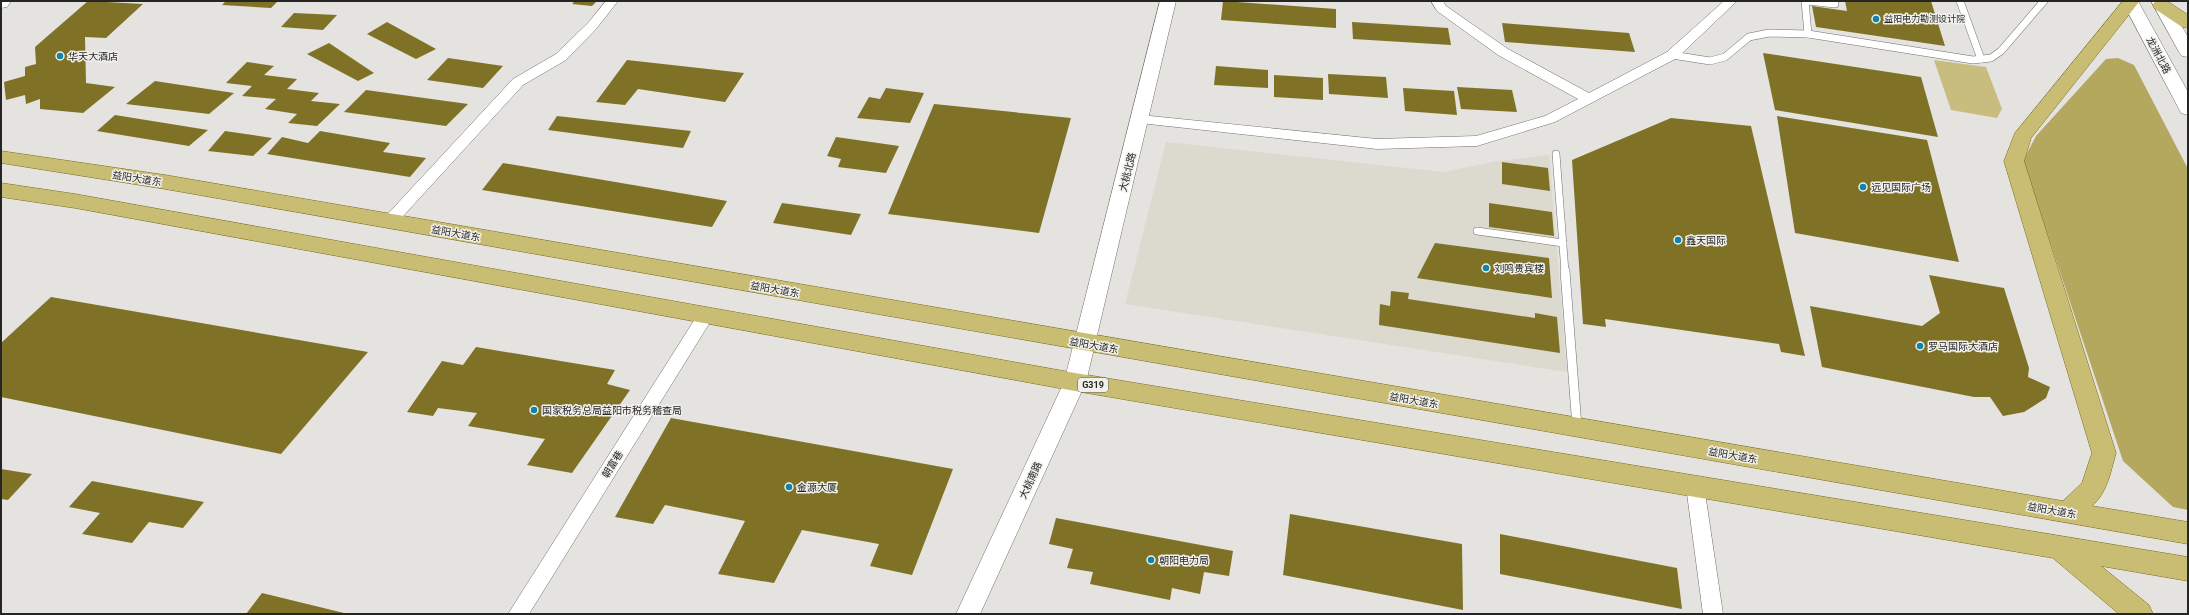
<svg xmlns="http://www.w3.org/2000/svg" width="2189" height="615" font-family="Roboto,'Noto Sans SC',sans-serif">
<rect width="100%" height="100%" fill="#e4e3df"/>
<path fill="#dcdace" d="M1166,142l278,30 53,-11 52,-6 18,217 -442,-68z"/>
<path fill="#c8bc7f" d="M1934,60l52,7 16,42 -5,9 -46,-8z"/>
<path fill="#b4a75e" d="M2118,58l16,7 54,104v341l-15,-3 -50,-46 -100,-300 13,-25 70,-77z"/>
<g fill="#7f7227">
<path d="M88,1l55,3 -37,34 -21,-1 1,46 29,4 -32,26 -43,-4v-10l-14,5 -1,-9 -19,5 -2,-18 21,-6v-9l11,-3 -1,-17z"/>
<path d="M226,1h52l-7,7 -49,-3z"/>
<path d="M575,1h22l-5,5 -20,-2z"/>
<path d="M1223,1l113,8v19l-115,-8z"/>
<path d="M1845,1h86l14,45 -129,-19 -4,-21 35,5z"/>
<path d="M294,13l43,2 -14,15 -42,-3z"/>
<path d="M387,22l49,27 -20,10 -49,-25z"/>
<path d="M1352,22l96,6 3,17 -98,-6z"/>
<path d="M1502,23l127,10 6,19 -130,-10z"/>
<path d="M329,43l45,30 -16,8 -51,-27z"/>
<path d="M1763,53l158,24 17,60 -163,-27z"/>
<path d="M448,58l55,8 -20,22 -56,-8z"/>
<path d="M627,60l117,13 -19,29 -87,-13 -13,16 -29,-3z"/>
<path d="M247,62l27,4 -10,9 33,4 -10,10 32,4 -8,8 29,3 -23,22 -29,-3 9,-9 -32,-5 11,-10 -34,-3 10,-10 -26,-3z"/>
<path d="M1216,66l52,4v18l-54,-3z"/>
<path d="M1328,74l58,3 2,21 -59,-4z"/>
<path d="M1274,75l49,3v22l-49,-3z"/>
<path d="M155,81l79,12 -25,21 -83,-10z"/>
<path d="M1457,87l55,3 5,22 -56,-3z"/>
<path d="M886,88l38,5 -14,30 -53,-5 12,-21 11,2z"/>
<path d="M1403,88l51,3 3,24 -52,-4z"/>
<path d="M366,90l102,14 -22,22 -102,-14z"/>
<path d="M934,104l137,14 -32,115 -151,-19z"/>
<path d="M115,115l93,15 -19,16 -92,-15z"/>
<path d="M557,116l134,15 -8,17 -135,-18z"/>
<path d="M1777,116l150,24 32,122 -164,-29z"/>
<path d="M1671,118l80,8 54,230 -24,-4 -2,-8 -174,-25 1,8 -23,-3 -11,-164z"/>
<path d="M225,131l47,7 -19,18 -45,-5z"/>
<path d="M320,131l70,12 -7,9 43,6 -16,19 -143,-23 15,-17 26,6z"/>
<path d="M836,137l63,9 -13,27 -48,-6 3,-8 -14,-3z"/>
<path d="M1502,162l46,6 2,23 -48,-7z"/>
<path d="M503,163l224,38 -15,26 -230,-37z"/>
<path d="M782,203l79,11 -10,21 -78,-12z"/>
<path d="M1489,203l63,9 2,24 -65,-9z"/>
<path d="M1435,243l114,15 3,40 -135,-20z"/>
<path d="M1929,275l75,13 25,80 -1,9 22,10 -4,11 -22,14 -21,4 -13,-19h-16l-152,-30 -12,-61 112,20 18,-13z"/>
<path d="M1391,291l18,2 -1,6 127,19v-5l22,4 3,36 -181,-28 1,-21 10,2z"/>
<path d="M51,297l317,55 -87,102 -280,-57v-54z"/>
<path d="M476,347l139,23 -8,14 23,6 -58,83 -45,-8 18,-26 -77,-13 9,-13 -39,-5 -5,8 -26,-4 35,-51 21,4z"/>
<path d="M671,418l282,51 -41,106 -42,-9 9,-22 -77,-14 -28,53 -56,-9 27,-53 -80,-16 -12,19 -38,-7z"/>
<path d="M1,469l31,5 -24,26 -7,-1z"/>
<path d="M92,481l112,21 -21,26 -34,-6 -17,21 -50,-9 18,-21 -31,-6z"/>
<path d="M1290,514l172,30 1,66 -180,-35z"/>
<path d="M1056,518l177,33 -4,25 -25,-4 -4,22 -28,-6 -2,12 -80,-16 3,-12 -26,-4 6,-19 -24,-5z"/>
<path d="M1500,534l177,34 5,41 -182,-35z"/>
<path d="M262,593l82,20v1h-98z"/>
</g>
<g fill="none" stroke-linecap="round" stroke-linejoin="round">
<g stroke="#71706c" stroke-width="8">
<g id="service-far1">
<path d="M1805,1l3,33 165,26 18,-2 10,-7 43,-50"/>
<path d="M1807,1l28,3 -1,-3"/>
<path d="M1960,1l21,58"/>
<path d="M1672,55l38,6 15,-4 24,-20 20,-4 39,1"/>
<path d="M1556,154l9,118"/>
<path d="M1477,231l86,12"/>
</g>
</g>
<g stroke="#71706c" stroke-width="10">
<path id="service" d="M1565,271l12,156"/>
</g>
<g stroke="#71706c" stroke-width="1">
<g id="minor">
<path d="M606,1h12l-22,28 -30,31 -43,25 -128,140h-10l-2,-4 2,-4 128,-138 43,-25 32,-31z"/>
<path d="M1431,1h12l3,5 62,43 81,44 78,-41 57,-51h13l-60,57 -122,64 -78,24 -100,3 -237,-26 -7,-4 7,-4 237,24 99,-3 69,-20 33,-17 -80,-44 -61,-44z"/>
<path d="M706,309l6,2 2,4 -2,4 -183,295h-21l192,-303z"/>
<path d="M1695,478l6,3 3,5 19,128h-20l-17,-128 3,-5z"/>
</g>
</g>
<g stroke="#71706c" stroke-width="1">
<path id="tertiary" d="M1160,1h16l-90,381 -106,232h-24l108,-232z"/>
</g>
<g stroke="#71706c" stroke-width="1">
<g id="secondary">
<path d="M1,1h10l-4,6 -6,1z"/>
<path d="M2122,1h16l50,91v23l-7,-2 -2,-4z"/>
<path d="M2151,1h16l21,36v20l-6,-1 -3,-4z"/>
</g>
</g>
<g stroke="#786b1b" stroke-width="1">
<g id="primary">
<path d="M2123,1l16,1 -108,136 -7,23 92,292c-6,20 -8,38 -24,53l96,16v22l-2023,-355 -164,-26v-12l164,24 1898,326 19,-18 10,-30 -88,-292 11,-28z"/>
<path d="M2155,1h12l21,14v13l-6,-1 -27,-18 -2,-4z"/>
<path d="M1,183l74,11 1000,179 1113,184v24l-87,-15 48,39 4,9h-34l-66,-56 -978,-167 -1000,-183 -74,-11z"/>
</g>
</g>
<use href="#service-far1" stroke="#fff" stroke-width="7"/>
<use href="#service" stroke="#fff" stroke-width="9"/>
<use href="#minor" fill="#fff" fill-rule="evenodd"/>
<use href="#tertiary" fill="#fff" fill-rule="evenodd"/>
<use href="#secondary" fill="#fff" fill-rule="evenodd"/>
<use href="#primary" fill="#c9bd73" fill-rule="evenodd"/>
</g>
<g fill="#0f84aa" stroke="#f1f0ec" stroke-width="1.5">
<circle cx="1876" cy="19" r="4"/>
<circle cx="60" cy="56" r="4"/>
<circle cx="1863" cy="187" r="4"/>
<circle cx="1678" cy="240" r="4"/>
<circle cx="1486" cy="268" r="4"/>
<circle cx="1920" cy="346" r="4"/>
<circle cx="534" cy="410" r="4"/>
<circle cx="789" cy="487" r="4"/>
<circle cx="1151" cy="560" r="4"/>
</g>
<g text-anchor="middle" stroke-width="3" stroke-linejoin="round" paint-order="stroke">
<g font-size="9" fill="#252523" stroke="#f1f0ec" text-anchor="start">
<text x="1884" y="22">益阳电力勘测设计院</text>
</g>
<rect fill="#f1f0ec" stroke="#62625f" stroke-width="1" x="1078" y="378" width="30" height="14" rx="3"/>
<g font-size="9" font-weight="bold" fill="#252523">
<text x="1093" y="388">G319</text>
</g>
<g font-size="10" fill="#252523" stroke="#f1f0ec">
<text transform="translate(2159 55) rotate(62)" y="4">龙洲北路</text>
<text transform="translate(1127 172) rotate(-76)" y="4">大桃北路</text>
<text transform="translate(137 178) rotate(9)" y="4">益阳大道东</text>
<text transform="translate(456 233) rotate(10)" y="4">益阳大道东</text>
<text transform="translate(775 289) rotate(10)" y="4">益阳大道东</text>
<text transform="translate(1094 345) rotate(10)" y="4">益阳大道东</text>
<text transform="translate(1414 400) rotate(10)" y="4">益阳大道东</text>
<text transform="translate(1733 455) rotate(10)" y="4">益阳大道东</text>
<text transform="translate(612 464) rotate(-58)" y="4">朝富巷</text>
<text transform="translate(1030 480) rotate(-65)" y="4">大桃南路</text>
<text transform="translate(2052 510) rotate(10)" y="4">益阳大道东</text>
</g>
<g font-size="10" fill="#252523" stroke="#f1f0ec" text-anchor="start">
<text x="68" y="60">华天大酒店</text>
<text x="1871" y="191">远见国际广场</text>
<text x="1686" y="244">鑫天国际</text>
<text x="1494" y="272">刘鸣贵宾楼</text>
<text x="1928" y="350">罗马国际大酒店</text>
<text x="542" y="414">国家税务总局益阳市税务稽查局</text>
<text x="797" y="491">金源大厦</text>
<text x="1159" y="564">朝阳电力局</text>
</g>
</g>
<rect width="2189" height="615" fill="none" stroke="#252523" stroke-width="4"/>
</svg>
